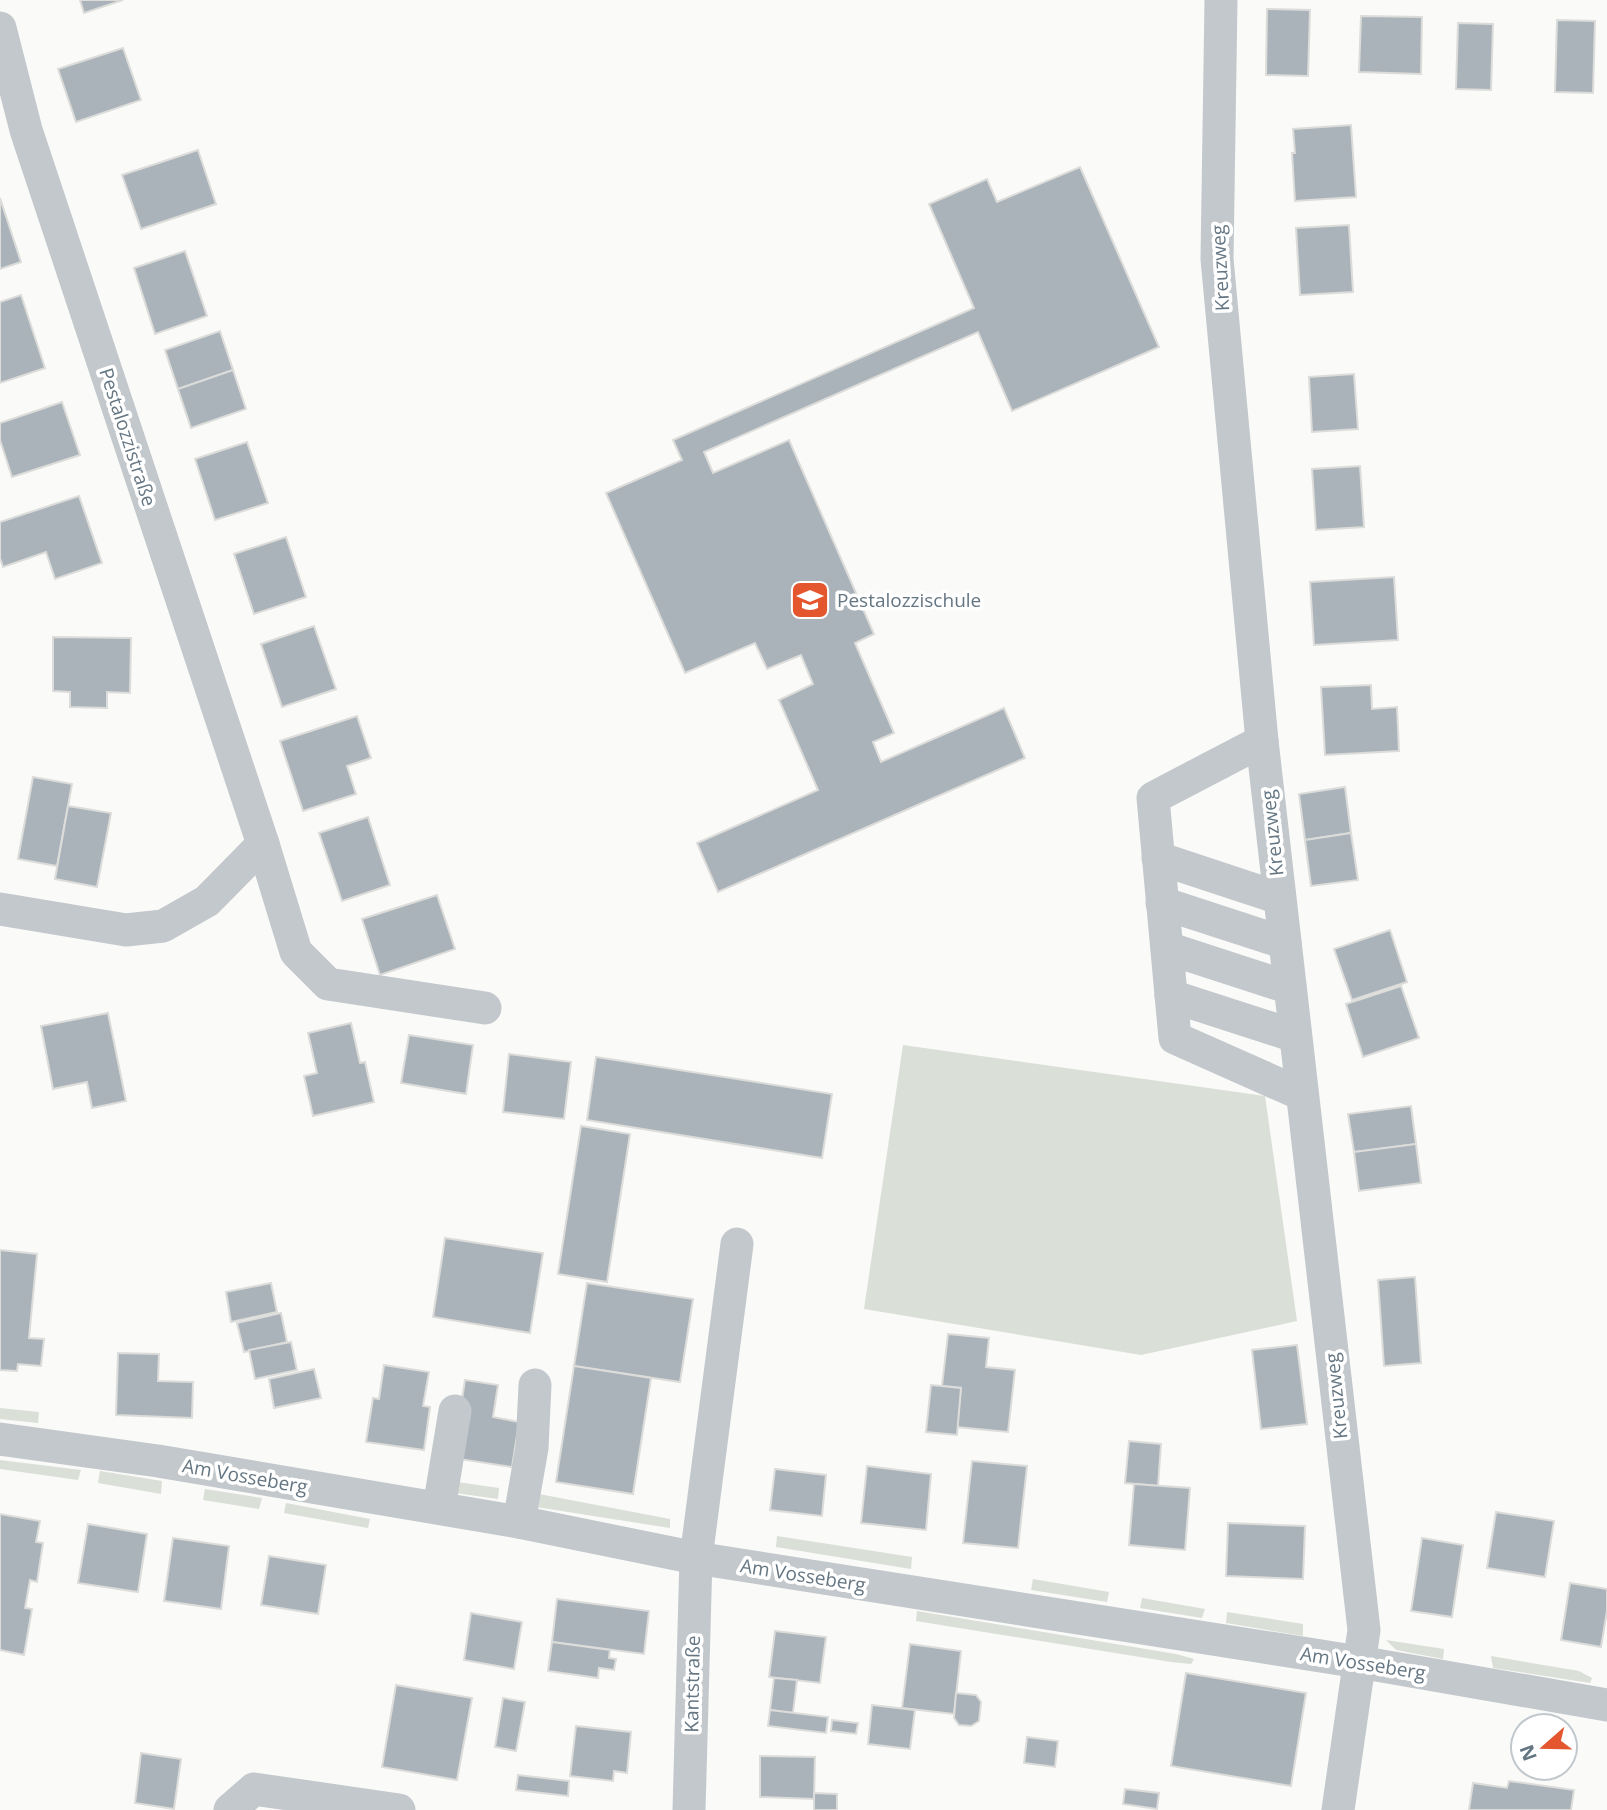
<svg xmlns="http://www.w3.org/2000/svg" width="1607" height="1810" font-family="'Open Sans',sans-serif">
<rect width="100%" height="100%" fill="#fafaf8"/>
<g fill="#dadfd7">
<path d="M903,1045l362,51 32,225 -156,34 -277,-46z"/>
<path d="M0,1408l39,4 -1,11 -38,-4z"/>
<path d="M0,1460l81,10 -3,10 -78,-11z"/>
<path d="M100,1471l62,10 -1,13 -63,-11z"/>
<path d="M450,1481l49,7 -1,11 -50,-7z"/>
<path d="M205,1489l57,9 -3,11 -56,-9z"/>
<path d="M539,1494l131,25v9l-134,-21z"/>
<path d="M286,1503l84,16 -2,9 -84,-15z"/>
<path d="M777,1536l135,21 -1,12 -135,-22z"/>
<path d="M1033,1579l76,13 -2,10 -76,-12z"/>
<path d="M1142,1598l63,11 -3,9 -62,-10z"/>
<path d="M917,1611l259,43 18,5 -3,5 -20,-2 -255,-41z"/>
<path d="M1227,1612l76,12v12l-77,-13z"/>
<path d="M1386,1640l58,9 -1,10 -47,-9z"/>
<path d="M1491,1656l88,15 13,7 -2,5 -97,-15z"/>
</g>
<g fill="#aab3b9" stroke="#dcdcda" stroke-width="2">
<path d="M80,0h43l-39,13z"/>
<path d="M1267,9l43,1 -2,66 -42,-1z"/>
<path d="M1361,16l61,1 -1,57 -62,-2z"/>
<path d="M1557,20l38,1 -2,72 -38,-1z"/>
<path d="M1458,23l35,1 -2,66 -35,-1z"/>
<path d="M123,48l18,52 -65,22 -18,-53z"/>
<path d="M1351,125l5,72 -61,4 -3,-48h3l-2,-24z"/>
<path d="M198,150l18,54 -75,25 -19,-54z"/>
<path d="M1080,167l79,180 -147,64 -34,-79 -274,120 9,21 76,-33 85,194 -19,9 39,90 -21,9 8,20 123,-54 21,50 -307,134 -21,-49 121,-53 -39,-90 34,-16 -12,-29 -34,14 -12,-26 -70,30 -79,-180 76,-33 -9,-20 301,-132 -45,-104 58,-25 10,23z"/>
<path d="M0,198l21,64 -21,7z"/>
<path d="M1349,225l4,67 -53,3 -4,-67z"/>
<path d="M185,251l22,65 -52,18 -21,-66z"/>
<path d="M21,295l24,73 -45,15v-81z"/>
<path d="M220,331l13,39 -55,19 -13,-39z"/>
<path d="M233,370l13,39 -55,19 -13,-39z"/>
<path d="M1354,374l4,55 -46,3 -3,-55z"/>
<path d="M62,402l18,53 -68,22 -12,-37v-17z"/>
<path d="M247,442l21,61 -53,17 -20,-61z"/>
<path d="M1360,466l4,61 -48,3 -4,-61z"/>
<path d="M79,496l23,67 -47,16 -9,-27 -43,15 -3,-9v-36z"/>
<path d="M286,537l20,60 -52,17 -20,-60z"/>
<path d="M1394,577l4,63 -84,5 -4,-63z"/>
<path d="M314,626l22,63 -54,18 -21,-63z"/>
<path d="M53,637l78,1 -1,55 -23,-1v16l-37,-1v-15l-17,-1z"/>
<path d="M1371,685l1,24 25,-2 2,44 -74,4 -4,-68z"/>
<path d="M357,716l14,42 -24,8 9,28 -53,17 -23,-70z"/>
<path d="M33,777l39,7 -15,82 -39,-7z"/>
<path d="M1345,787l6,46 -46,7 -6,-46z"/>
<path d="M68,806l43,7 -14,74 -42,-8z"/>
<path d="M368,817l22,68 -48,16 -23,-68z"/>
<path d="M1351,833l7,47 -47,6 -6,-46z"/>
<path d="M437,895l18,54 -75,26 -18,-56z"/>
<path d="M1390,930l17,52 -55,18 -18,-51z"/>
<path d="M1401,986l18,52 -56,19 -17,-53z"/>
<path d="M108,1013l18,88 -34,7 -5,-26 -34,7 -12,-63z"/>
<path d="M351,1023l9,40 5,-1 9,40 -61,14 -9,-40 13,-3 -9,-40z"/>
<path d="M409,1035l64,10 -7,49 -65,-11z"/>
<path d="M509,1054l62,8 -7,57 -61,-7z"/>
<path d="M596,1057l236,37 -10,64 -235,-38z"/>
<path d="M1411,1106l5,38 -62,8 -6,-38z"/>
<path d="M581,1126l49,8 -23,148 -49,-8z"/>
<path d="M1416,1144l5,39 -62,8 -5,-39z"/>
<path d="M445,1238l98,15 -13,80 -97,-16z"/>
<path d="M0,1250l37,4 -8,84 15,1 -3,27 -23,-2 -1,7 -17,-1z"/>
<path d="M1415,1277l6,86 -37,3 -6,-86z"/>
<path d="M271,1283l6,29 -46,10 -5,-30z"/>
<path d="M587,1283l106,16 -13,83 -106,-16z"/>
<path d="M281,1313l6,29 -43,10 -7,-29z"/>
<path d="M948,1334l41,4 -3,29 29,3 -7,62 -51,-5 4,-39 -19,-2z"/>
<path d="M291,1342l6,28 -42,9 -6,-29z"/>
<path d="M1297,1345l10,79 -46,5 -9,-79z"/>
<path d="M118,1353l41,1 -1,27 35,1 -1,36 -76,-3z"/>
<path d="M384,1365l45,7 -6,34 7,1 -6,43 -58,-8 7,-44 6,1z"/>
<path d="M574,1366l77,12 -18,116 -77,-12z"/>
<path d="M314,1369l7,29 -47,10 -5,-29z"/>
<path d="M465,1380l33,5 -5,32 26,5 -7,45 -59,-9z"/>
<path d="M931,1385l30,3 -4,47 -31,-3z"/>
<path d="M1129,1441l32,3 -3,42 -33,-3z"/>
<path d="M972,1461l55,5 -9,82 -55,-5z"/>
<path d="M867,1466l64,8 -5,56 -65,-7z"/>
<path d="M775,1469l51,6 -4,41 -52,-6z"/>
<path d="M1134,1484l56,4 -5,62 -56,-5z"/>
<path d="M1496,1512l58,9 -9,56 -58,-9z"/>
<path d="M0,1514l40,7 -4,21 7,1 -6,39 -7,-2 -5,28 7,1 -8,46 -24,-5z"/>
<path d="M1228,1523l77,3 -2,53 -77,-3z"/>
<path d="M88,1524l59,10 -9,58 -60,-9z"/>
<path d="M173,1538l56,8 -8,63 -57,-8z"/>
<path d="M1422,1538l41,7 -11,72 -41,-6z"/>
<path d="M269,1556l57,9 -8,49 -57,-9z"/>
<path d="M1570,1583l37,6v22l-6,36 -40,-7z"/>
<path d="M557,1599l92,12 -5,43 -92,-12z"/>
<path d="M471,1613l51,9 -8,47 -50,-9z"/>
<path d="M775,1631l51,6 -6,46 -51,-6z"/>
<path d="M552,1642l58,8 -1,8 7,1 -2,11 -15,-2 -1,10 -50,-7z"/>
<path d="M910,1644l51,7 -7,63 -52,-6z"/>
<path d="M1186,1673l120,20 -15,93 -120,-20z"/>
<path d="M774,1678l23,2 -4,33 -23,-3z"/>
<path d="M396,1685l76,13 -15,82 -75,-13z"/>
<path d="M956,1693l20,2 5,7 -2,19 -8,5 -12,-1 -5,-7z"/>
<path d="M503,1698l22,4 -9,49 -21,-4z"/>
<path d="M872,1705l43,5 -5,39 -42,-5z"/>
<path d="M770,1710l58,7 -2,16 -58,-7z"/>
<path d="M832,1720l26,3 -2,11 -25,-3z"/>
<path d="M576,1726l55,6 -4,41 -13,-2 -1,10 -43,-5z"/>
<path d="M1027,1737l31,4 -3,26 -31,-4z"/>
<path d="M141,1753l40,6 -7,50 -39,-6z"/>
<path d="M760,1756l55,1 -1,42 -54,-2z"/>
<path d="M518,1775l51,6 -1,15 -52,-6z"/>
<path d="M1509,1781l65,9 -3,20h-102l4,-27 34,5z"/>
<path d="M1125,1789l34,4 -2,16 -34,-5z"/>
<path d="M814,1793l23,1v16h-23z"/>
</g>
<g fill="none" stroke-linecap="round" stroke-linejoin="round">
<g stroke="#c3c8cc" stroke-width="33">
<path d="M1221,0l-4,259 45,482 102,889 -26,180"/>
<path d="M0,28l26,102 237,714 33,108 32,32 157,24"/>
<path d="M1262,741l-109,57 22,240 126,56"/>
<path d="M1158,858l121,40"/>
<path d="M1162,903l123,40"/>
<path d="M0,909l126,21 37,-4 44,-25 56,-57"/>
<path d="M1167,948l123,40"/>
<path d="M1171,996l124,40"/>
<path d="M0,1439l158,22 361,61 177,36 663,104 248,43"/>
<path d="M439,1508l16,-97"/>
<path d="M519,1522l13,-74 3,-63"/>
<path d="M230,1810l24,-21 145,21"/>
<path d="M689,1810l7,-252 41,-314"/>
</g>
</g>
<defs>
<g id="school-square" transform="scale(2.0125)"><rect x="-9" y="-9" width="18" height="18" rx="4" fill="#e4572e" stroke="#fff"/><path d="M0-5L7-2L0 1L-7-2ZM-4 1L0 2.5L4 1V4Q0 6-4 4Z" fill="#fff"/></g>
</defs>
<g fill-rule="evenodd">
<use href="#school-square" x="810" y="600"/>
</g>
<g text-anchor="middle" stroke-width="7" stroke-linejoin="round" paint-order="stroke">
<g font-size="19" fill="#657683" stroke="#fff">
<text transform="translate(1220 268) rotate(-93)" y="7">Kreuzweg</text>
<text transform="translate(128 437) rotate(72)" y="7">Pestalozzistraße</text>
<text transform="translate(1272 833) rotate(-96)" y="7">Kreuzweg</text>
<text transform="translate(1336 1396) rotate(-96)" y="7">Kreuzweg</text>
<text transform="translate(245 1476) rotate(10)" y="7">Am Vosseberg</text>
<text transform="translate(803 1575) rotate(9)" y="7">Am Vosseberg</text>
<text transform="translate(1363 1663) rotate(9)" y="7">Am Vosseberg</text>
<text transform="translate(692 1684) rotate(-89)" y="7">Kantstraße</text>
</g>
<g font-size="19" fill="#657683" stroke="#fff" text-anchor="start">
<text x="837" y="607">Pestalozzischule</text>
</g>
</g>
<g transform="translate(1544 1747) rotate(250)"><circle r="33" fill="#ffffff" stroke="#c1c8cd" stroke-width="2"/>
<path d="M0-5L12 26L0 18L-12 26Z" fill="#e4572e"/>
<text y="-10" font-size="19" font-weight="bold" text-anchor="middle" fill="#657683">N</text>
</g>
</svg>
